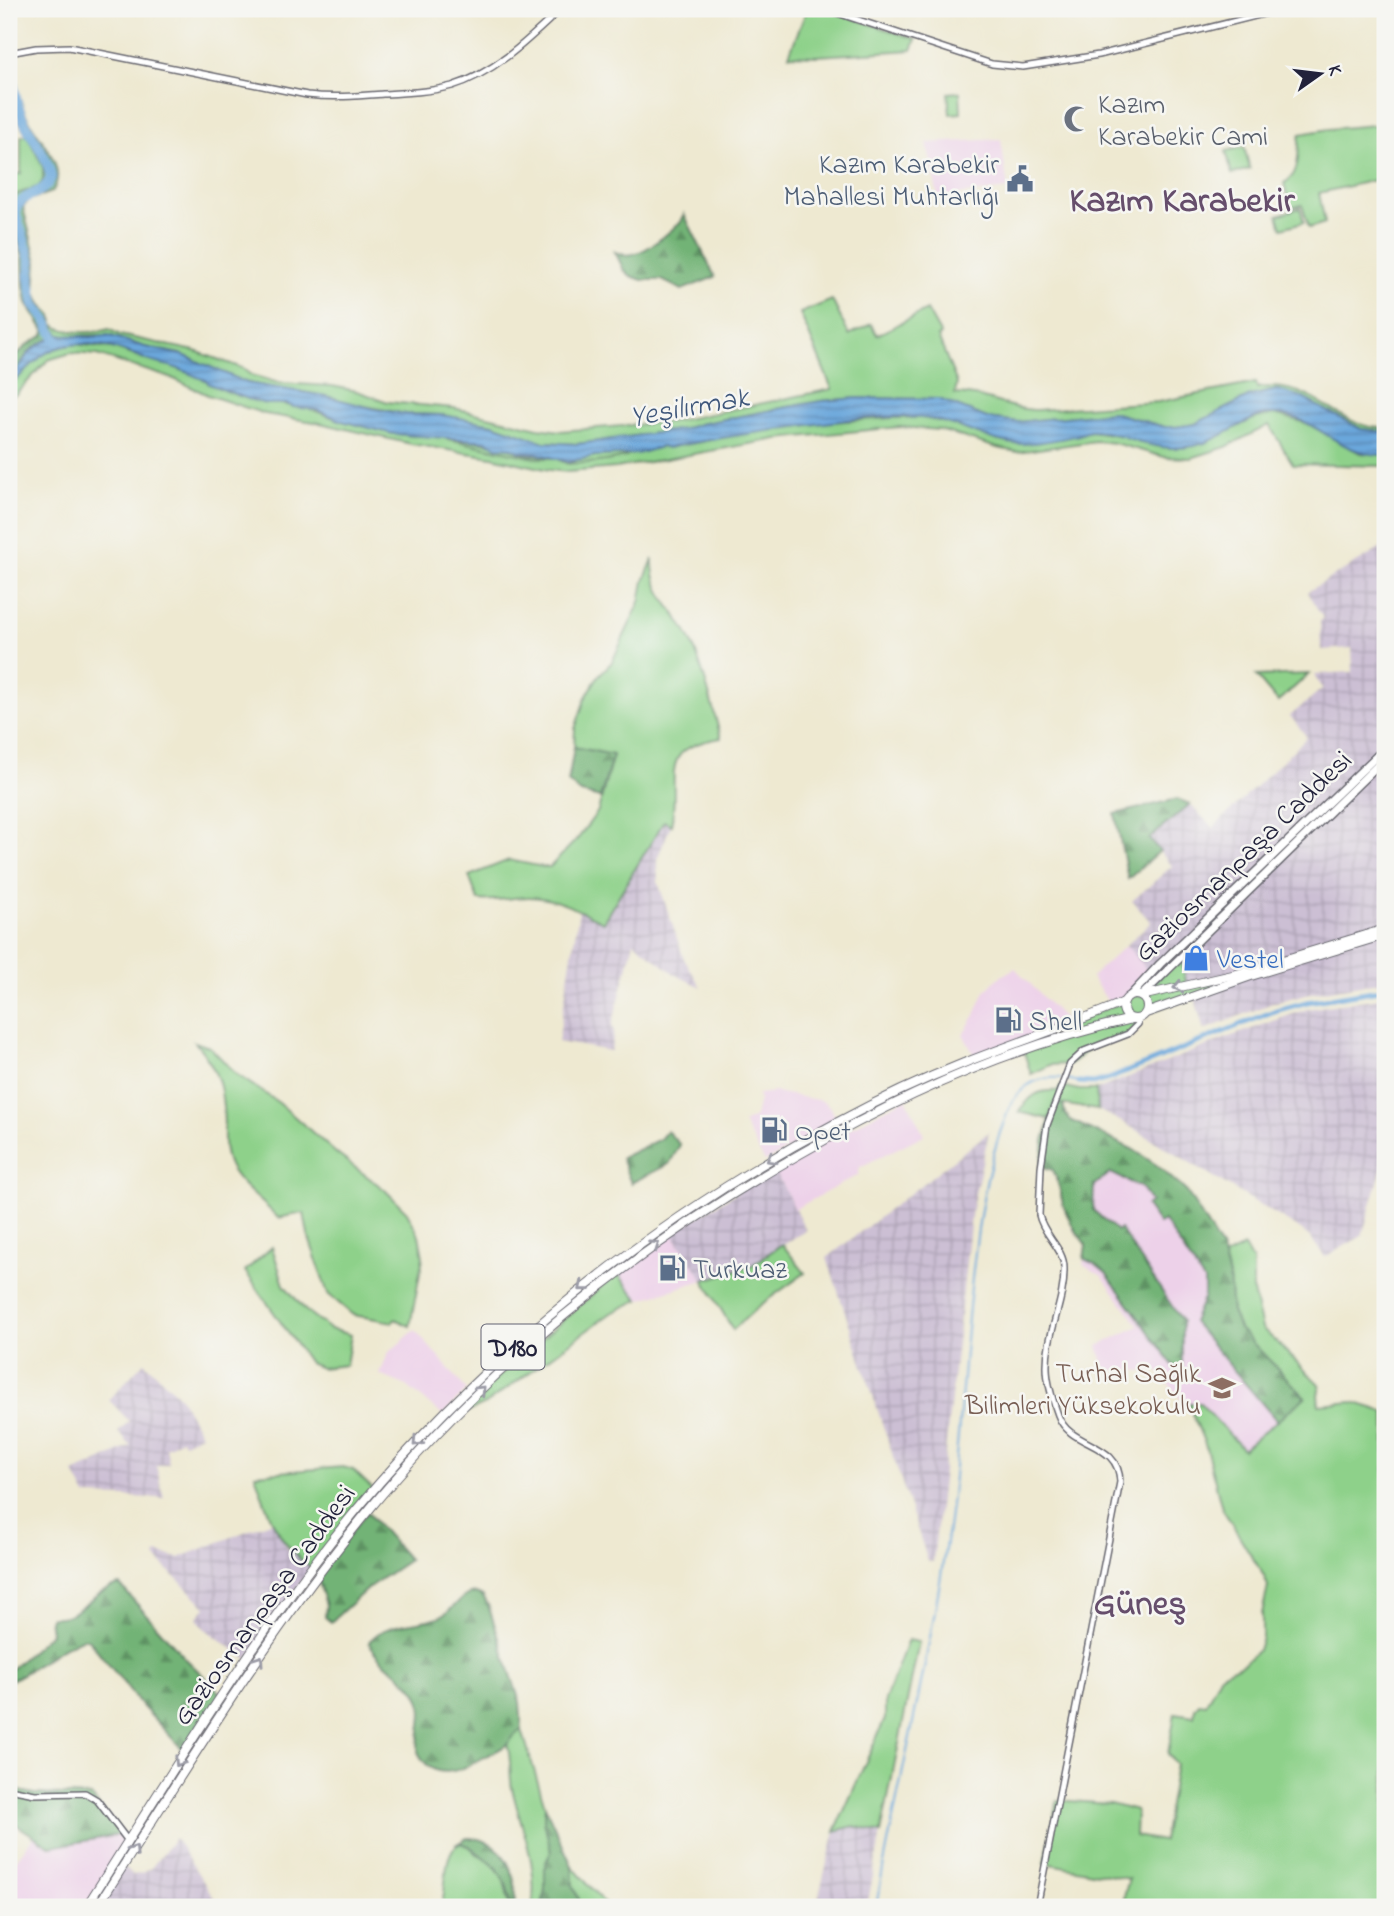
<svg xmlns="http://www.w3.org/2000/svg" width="1394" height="1916" font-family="'Indie Flower',sans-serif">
<defs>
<pattern id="industrial-grid" width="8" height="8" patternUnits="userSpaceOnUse" patternTransform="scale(1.75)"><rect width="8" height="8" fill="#ccbfd4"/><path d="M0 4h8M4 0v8" fill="none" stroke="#afa4b7"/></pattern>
<pattern id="forest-firs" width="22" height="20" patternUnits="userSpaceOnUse" patternTransform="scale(1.75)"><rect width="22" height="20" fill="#72b376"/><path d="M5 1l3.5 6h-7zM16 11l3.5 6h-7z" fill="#5d9162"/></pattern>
<pattern id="wetland-marsh" width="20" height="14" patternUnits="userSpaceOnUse" patternTransform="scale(1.75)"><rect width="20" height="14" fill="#8ed18a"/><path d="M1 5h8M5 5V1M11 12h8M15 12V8" fill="none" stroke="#7ab378"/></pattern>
<pattern id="water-rules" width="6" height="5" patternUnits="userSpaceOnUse" patternTransform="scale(1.75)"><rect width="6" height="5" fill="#6ba7dc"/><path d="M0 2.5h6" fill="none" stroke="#5888b4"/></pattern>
</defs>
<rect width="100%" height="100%" fill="#f6f6f2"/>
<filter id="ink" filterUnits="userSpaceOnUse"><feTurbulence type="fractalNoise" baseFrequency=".0143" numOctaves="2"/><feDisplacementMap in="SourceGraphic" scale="14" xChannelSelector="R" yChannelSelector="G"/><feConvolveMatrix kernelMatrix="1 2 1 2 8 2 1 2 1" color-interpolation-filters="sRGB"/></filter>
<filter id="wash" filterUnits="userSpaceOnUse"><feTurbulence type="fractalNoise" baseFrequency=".00686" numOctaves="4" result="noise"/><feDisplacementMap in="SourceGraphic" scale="28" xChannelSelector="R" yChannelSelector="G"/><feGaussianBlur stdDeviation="1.57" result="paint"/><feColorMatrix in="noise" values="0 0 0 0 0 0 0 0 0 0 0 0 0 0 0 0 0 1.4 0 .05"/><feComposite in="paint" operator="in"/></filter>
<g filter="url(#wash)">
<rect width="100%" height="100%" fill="#eee9d1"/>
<g fill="#edd1e9">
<path d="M1001,139l7,50 -70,8 -11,-54z"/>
<path d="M1126,945l24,29 -26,28 -12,5 -21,-30z"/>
<path d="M1015,968l47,49 3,8 -89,34 -13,-25 12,-19 10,-24 13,-13z"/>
<path d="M775,1092l48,9 6,5 9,16 -73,40 -22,-39 12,-6 4,-17 -1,-6z"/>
<path d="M906,1098l18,37 -64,32 -2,8 -63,34 -21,-40z"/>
<path d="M1063,1104l2,9 5,7 62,29 26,17 29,26 34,56 8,29 76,120 -62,53 -43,-47h-16l-26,-32 -53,-1 -7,-24 41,-20 -37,-50 -19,-12 3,-19 -13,-16 -5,-12 -10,-39 -5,-8 -12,-3z"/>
<path d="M672,1233l32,47 -65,20 -22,-27z"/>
<path d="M415,1330l52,60 -25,25 -35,-29 -27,-11 8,-22z"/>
<path d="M123,1834l5,7 -42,66h-77v-38l25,-33 17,11z"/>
</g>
<g fill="url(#industrial-grid)">
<path d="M1385,546v435l-79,13 -33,9 -69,27 -10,-35h-58l14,-21 -24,-29 25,-23 -19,-21 40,-35 -23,-27 41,-35 23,24 94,-91 -17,-21 33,-28 -7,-9 -1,-5 38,-2 -1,-24 -31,2 -1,-29 3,-3 -16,-26z"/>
<path d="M665,821l6,4 -14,34 1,23 26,77 17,28 -25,-12 -42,-33 -22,84 2,5 -3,20 -53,-9 21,-132 24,12z"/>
<path d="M1385,997v161l-23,78 -37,21 -16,-21 -14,-10 -169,-102 -28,-14 -2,-20 133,-53 78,-28z"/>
<path d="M989,1132l-17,75 -39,355 -5,-1 -101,-303z"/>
<path d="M774,1169l32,61 -55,36 -47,14 -32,-47z"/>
<path d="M144,1362l36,35 21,37 -17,9 -3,-4 -15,9 3,15 -13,3 8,32 -78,-2 -12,-23 57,-27 -13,-14 11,-11 -20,-21z"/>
<path d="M272,1521l16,28 23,19 -64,91 -43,-31 -7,-10 9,-11 -51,-50 2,-4 22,5z"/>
<path d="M854,1826l27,7 -14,74h-51l19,-76z"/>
<path d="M175,1838l45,69h-123l26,-41 10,9 10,-2 8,-5z"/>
</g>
<g fill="#8ed18a" stroke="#587a62" stroke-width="2">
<path d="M807,9h18l91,30 -4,11 -95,6 -28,-1z"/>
<path d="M960,92l1,21 -11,1 -2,-21z"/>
<path d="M1385,124l-1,54 -65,15 6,30 -16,5 -7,-23 -12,3 -6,-25c18,-9 13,-32 16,-49l29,-5z"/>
<path d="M27,135l16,32v14l-6,7 -20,6 -8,12v-32h12v-38z"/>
<path d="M1244,147l6,22 -18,5 -6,-23z"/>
<path d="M1300,208l4,14 -22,6 -4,-13z"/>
<path d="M832,300l17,35 22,-11 6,11 50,-25 14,25 -3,2 19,46 -2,11c30,0 54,16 82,16l121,-8 98,-19 1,5c58,-9 79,41 128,40v4l-24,-3 -62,-33 -23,-6 -26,6 -55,28 -20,3h-10l-53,-15 -94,10 -31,-4 -48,-19 -81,-1 -37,3 -33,6 -89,17 -15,5 -107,15 -33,-2 -51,-18 -51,-9 -36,-1 -51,-10 -29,-8 -69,-11 -12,-3 -65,-28 -35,-7 -37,-12 -47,1 -7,-8 1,-3c10,9 43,8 54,4l11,6 75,16 47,17 9,7 28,8 53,3 25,5 31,11 66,6 84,20 22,3 111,-9 161,-33 -32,-76z"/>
<path d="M75,344l37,4 36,12 16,3 42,17 3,4 27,11 30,9 9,-1 35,6 32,12 38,9 32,6h22l102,22h19l13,6 42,-4 49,-13 26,-2 72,-14 73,-9 62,-4h31l33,7 40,15 22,4 45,-6 28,-7 33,5 46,12 36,-6 47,-23 21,-5 32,9 54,30 25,2v11l-92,-2 -24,-39 -43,22 -35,11 -27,-1 -50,-14 -18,-2 -79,11 -20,-4 -57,-18 -40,-3 -123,12 -161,29 -48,4 -19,-2 -57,-13 -81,-13 -91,-21 -55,-9 -57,-19 -34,-16 -77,-24 -26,-2 -23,7 -32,34 -7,4v-14c12,-7 18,-18 29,-26 10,-8 24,-12 37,-14z"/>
<path d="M653,559c-2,35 26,54 39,84 13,30 20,63 29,95 -68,11 -39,38 -50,87l-7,-4 -61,101c-23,-11 -48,-25 -74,-25 -18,0 -33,5 -51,3l-9,-24 40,-16 34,7h7l29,-30 19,-26 15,-56 -39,-8 1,-18 10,-30 13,-23 14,-14 28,-60 4,-21z"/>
<path d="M1309,674l-31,28 -22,-26z"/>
<path d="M1180,957l7,28 32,-7 2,8 -75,27 -9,7 1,4 -10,10 -35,12 -23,18 -20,1 -19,9 -8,-25 41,-14 -3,-8 62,-25 8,-7 10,1z"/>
<path d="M195,1042l15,5 26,27 43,29 58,51 47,35 23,23 12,23 4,22 -13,69 -15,-7 -2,3 -40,-7 -25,-21 -20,-59 -4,-22 -26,5c-15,-17 -43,-36 -50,-55 -5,-12 -4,-25 -4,-37 -1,-38 -4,-54 -29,-84z"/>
<path d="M1061,1086l18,4h17l2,20 -44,-7 -5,16 -30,-7c11,-16 19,-23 39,-21z"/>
<path d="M782,1244l23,29 -46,33 -26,24 -29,-50 47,-14z"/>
<path d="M272,1247l12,38 21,25 25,19 21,6 -5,30 -25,3 -12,-5 -64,-92z"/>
<path d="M1244,1247l7,12 2,1v32l9,36 58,57 -2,10 1,10 34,-3 32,10v495h-260l-1,-11 5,-17 -84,-16 12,-63 53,4 26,7 -1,25 28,5 13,-77 -8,-10 7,-41 19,3 1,-8 4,-5 7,1 15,-30 23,-11 14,-13 4,-12v-24l6,-28 -4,-10 -42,-68 -17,-64 -17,-41h12l43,46 62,-52 -66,-68 -7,-17 -3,-35 -5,-21z"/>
<path d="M617,1273l22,27 -28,13 -125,91 -16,7h-11z"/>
<path d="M343,1467l10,3 21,20 -63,78c-33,-24 -44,-56 -56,-94z"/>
<path d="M908,1640l11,2 -38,191 -27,-7 -19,5 50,-112v-19z"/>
<path d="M522,1730l23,76 -1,14 7,32 -9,55h-10c7,-42 -11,-79 -20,-119 -3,-15 0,-29 -5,-44l9,-12z"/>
<path d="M461,1843l8,3 8,8 11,5 15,17 7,31h-69c7,-17 0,-57 20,-64z"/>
<path d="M572,1866l34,39 -3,2h-21l-9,-21z"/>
</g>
<g fill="url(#forest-firs)" stroke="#4a6a58" stroke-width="2">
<path d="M9,9h7c-7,29 -3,73 8,101 9,25 47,55 28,82l-23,8 -6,7 14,55 -2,29 6,13 11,11 3,13 4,7c-9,4 -21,9 -29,16 -7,8 -10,20 -21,24v-12l18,-18 17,-10 1,-3 -18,-29 -3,-17 -1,-29 -14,-47v-8l8,-8 23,-8c13,-20 -12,-45 -20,-64 -16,-35 -11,-76 -11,-113z"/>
<path d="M684,214l31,63 -33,13 -20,-10h-20l-11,-4 -7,-6 -9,-18c22,12 50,-17 66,-30z"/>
<path d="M574,747l39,8 -13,43 -19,-5 -13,-11z"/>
<path d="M1177,799l13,5 -41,35 11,12 -32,28 -13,-65z"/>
<path d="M1054,1103l9,1 2,9 5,7 62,29 26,17 29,26 34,56 8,29 3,35 7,17 66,68 -28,24 -84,-99 11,-26v-15l-40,-60 -5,3 -13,-18 5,-4 -9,-14 -31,-15 -17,12 -1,25 24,21 3,-2 62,92v46l-7,1 -69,-95 -11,-9 -11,-5 2,-14c-10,-13 -18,-25 -23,-41 -3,-12 -4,-23 -10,-34l-12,-3 3,-26z"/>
<path d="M667,1131l13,14 -11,19 -38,19 -10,-25 39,-19z"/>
<path d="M367,1512l42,48 -40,27 -38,35 -6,-5 1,-12 -9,-29z"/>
<path d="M120,1585l66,74 37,36 -38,57 -42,-45 -54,-67 -5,-2c-28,10 -48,31 -75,43v-10l41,-37 1,-3 -2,-12 2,-2c27,4 43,-28 69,-32z"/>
<path d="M476,1593l7,3 5,9 32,97 2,28c-8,3 -10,10 -16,15 -6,5 -14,7 -20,11 -23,14 -52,29 -68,-4 -1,-16 7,-33 3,-49 -7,-27 -41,-34 -52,-61 17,-22 49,-16 72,-26 14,-6 18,-22 35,-23z"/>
<path d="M9,1789l26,5 56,2 32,38 -72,13 -42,-27z"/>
<path d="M545,1806l27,60 1,20 9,21h-40l3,-15v-28l6,-12 -7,-32z"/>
<path d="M467,1838c37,-1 52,38 48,69h-5l-3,-20 -10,-19 -28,-22 -8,-3 -6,2z"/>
</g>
<g fill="url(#wetland-marsh)" stroke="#587a62" stroke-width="2">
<path d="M446,438c26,3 52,4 76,15 8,3 18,1 27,5h-13z"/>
<path d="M631,454c-13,7 -57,13 -69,6l6,2 27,-6z"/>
</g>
<path fill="url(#water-rules)" stroke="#46648c" stroke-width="2" d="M59,335l32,2 17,-2 37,12 38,8 64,28 79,13 49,13 31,5 36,1 51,9 51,18 33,2 107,-15 15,-5 89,-17 33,-6 37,-3 81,1 48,19 31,4 94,-10 53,15h10l20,-3 55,-28 27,-6 22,6 62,33 24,3v23c-46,1 -67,-37 -107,-41 -24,-2 -44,17 -64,25 -12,6 -27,9 -41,9 -29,0 -54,-18 -83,-17 -5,1 -10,4 -15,5 -16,3 -41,9 -58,8 -33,-3 -63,-24 -97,-26 -43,-4 -89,4 -132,10 -40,6 -81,11 -120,20l-7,-1 -24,7 -42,2 -27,6 -32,-9 -15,-1 -8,-4 -16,-1 -10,-6 -94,-7 -51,-13 -25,-11 -24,-3 -6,-3h-21l-18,-5 -39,-15 -3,-4c-11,-3 -20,-9 -30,-12 -11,-4 -22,-4 -31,-9 -28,-12 -65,-22 -95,-8 -17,8 -25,25 -41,33v-9c11,-4 14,-16 22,-24 7,-7 18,-12 28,-16z"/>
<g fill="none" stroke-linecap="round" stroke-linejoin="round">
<g stroke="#6ba7dc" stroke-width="2">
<path d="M1067,1079l12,3"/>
<path d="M876,1907c22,-126 55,-251 72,-379 10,-73 14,-147 21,-221 7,-67 13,-132 39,-196 10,-24 28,-35 53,-33"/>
</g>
<path stroke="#6ba7dc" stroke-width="5" d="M1079,1082l15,1 15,-4 165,-68 33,-9 78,-13"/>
<g stroke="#6ba7dc" stroke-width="10">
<path d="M9,26l3,-17"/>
<path d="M9,50c2,21 4,44 12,64 8,22 26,39 30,63 -6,20 -29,14 -36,34l15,48v23l4,22 11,14 12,24"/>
</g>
</g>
</g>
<g filter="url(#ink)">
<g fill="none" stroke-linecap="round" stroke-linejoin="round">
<g stroke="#696870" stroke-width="8">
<g id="tertiary">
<path d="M825,9l167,55 31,3 76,-12 185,-46"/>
<path d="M9,53l27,-5 33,-1 238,48c26,3 50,1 76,-1 22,-1 47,-2 69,-8 43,-13 77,-47 109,-77"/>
<path d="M9,1789l26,5 50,-1 12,7 31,41"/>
<path d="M1037,1907l83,-425c-1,-42 -50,-33 -62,-67 -5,-14 -11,-32 -11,-47 -1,-34 18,-66 17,-100 0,-20 -21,-33 -25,-53l2,-48 6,-42 23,-61 14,-13 44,-17 10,-10 -1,-4"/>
</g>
</g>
<g stroke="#696870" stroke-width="10">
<g id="primary">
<path d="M1131,995l29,-31 225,-216"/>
<path d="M1141,996l244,-238"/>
</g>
</g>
<g stroke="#696870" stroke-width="10">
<g id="trunk">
<circle cx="1135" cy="1007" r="12"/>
<path d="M1141,996l96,-22 148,-45"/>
<path d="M1146,1013l105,-37 134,-41"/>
<path d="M86,1907c72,-113 143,-229 223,-337 140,-187 321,-338 527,-447 41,-22 85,-43 128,-60 53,-21 107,-38 160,-61"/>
<path d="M97,1907c85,-132 167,-268 266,-390 121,-148 271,-269 437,-363 104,-60 214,-109 332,-135"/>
</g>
</g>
<use href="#tertiary" stroke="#fff" stroke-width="5"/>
<use href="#primary" stroke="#fff" stroke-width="7"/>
<use href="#trunk" stroke="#fff" stroke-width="8"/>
</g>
<defs><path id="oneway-chevron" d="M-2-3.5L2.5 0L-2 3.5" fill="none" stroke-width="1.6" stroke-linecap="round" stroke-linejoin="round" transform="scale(1.75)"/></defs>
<g stroke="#9c9ca7">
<use href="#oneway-chevron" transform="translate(1178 987) rotate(167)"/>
<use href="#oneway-chevron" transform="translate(771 1159) rotate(150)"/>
<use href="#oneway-chevron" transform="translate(655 1245) rotate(-35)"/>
<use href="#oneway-chevron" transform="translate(583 1287) rotate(141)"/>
<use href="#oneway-chevron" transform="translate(481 1390) rotate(-44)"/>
<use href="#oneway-chevron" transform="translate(417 1442) rotate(133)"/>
<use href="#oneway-chevron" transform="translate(259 1660) rotate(-56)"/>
<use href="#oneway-chevron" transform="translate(179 1762) rotate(123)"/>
<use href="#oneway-chevron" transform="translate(134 1850) rotate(-57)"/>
</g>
</g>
<defs>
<g id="mosque-bare" transform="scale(2.1)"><path d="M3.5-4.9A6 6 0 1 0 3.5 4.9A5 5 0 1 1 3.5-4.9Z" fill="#6b7280" stroke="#f6f6f2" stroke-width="2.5" paint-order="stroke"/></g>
<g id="civic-bare" transform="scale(2.1)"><path d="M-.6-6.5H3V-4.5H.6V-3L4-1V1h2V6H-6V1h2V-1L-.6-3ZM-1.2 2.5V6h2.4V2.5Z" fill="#5c6f8a" stroke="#f6f6f2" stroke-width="2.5" paint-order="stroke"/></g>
<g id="shop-bare" transform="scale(2.1)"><path d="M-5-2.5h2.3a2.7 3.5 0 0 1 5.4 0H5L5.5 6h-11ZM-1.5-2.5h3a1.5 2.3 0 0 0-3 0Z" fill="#3f7fe0" stroke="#f6f6f2" stroke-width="2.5" paint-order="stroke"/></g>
<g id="fuel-bare" transform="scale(2.1)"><path d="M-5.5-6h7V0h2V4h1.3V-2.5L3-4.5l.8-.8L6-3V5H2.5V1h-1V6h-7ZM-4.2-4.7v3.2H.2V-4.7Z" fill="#5c6f8a" stroke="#f6f6f2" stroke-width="2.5" paint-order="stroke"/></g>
<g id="university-bare" transform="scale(2.1)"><path d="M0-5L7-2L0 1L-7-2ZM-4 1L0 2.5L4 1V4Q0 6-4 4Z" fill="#8d6e63" stroke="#f6f6f2" stroke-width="2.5" paint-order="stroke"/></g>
</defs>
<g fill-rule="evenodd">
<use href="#mosque-bare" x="1077" y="119"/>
<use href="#civic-bare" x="1020" y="179"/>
<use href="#shop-bare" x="1196" y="958"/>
<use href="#fuel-bare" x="1008" y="1020"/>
<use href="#fuel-bare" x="774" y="1130"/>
<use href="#fuel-bare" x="672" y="1268"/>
<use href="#university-bare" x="1222" y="1388"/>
</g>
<g text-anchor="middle" stroke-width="5" stroke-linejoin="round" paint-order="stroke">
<rect fill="#f6f6f2" stroke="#626272" stroke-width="2" x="481.5" y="1324.5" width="63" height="45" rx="5"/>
<g font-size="26" font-weight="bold" fill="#22223b">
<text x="513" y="1356">D180</text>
</g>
<g font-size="28" fill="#5b616d" stroke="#f6f6f2" text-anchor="start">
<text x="1098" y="113">Kazım<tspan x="1098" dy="32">Karabekir Cami</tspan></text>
</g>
<g font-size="28" fill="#4e5e75" stroke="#f6f6f2" text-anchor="start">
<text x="999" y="173" text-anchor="end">Kazım Karabekir<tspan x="999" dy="32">Mahallesi Muhtarlığı</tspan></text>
<text x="1029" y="1030">Shell</text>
<text x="795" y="1140">Opet</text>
<text x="693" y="1278">Turkuaz</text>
</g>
<g font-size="28" fill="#22223b" stroke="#f6f6f2">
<text transform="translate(1242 855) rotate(-44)" y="10">Gaziosmanpaşa Caddesi</text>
<text transform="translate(263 1604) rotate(-54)" y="10">Gaziosmanpaşa Caddesi</text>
</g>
<g font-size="28" fill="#366cbe" stroke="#f6f6f2" text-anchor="start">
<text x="1217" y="968">Vestel</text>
</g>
<g font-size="28" fill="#785e54" stroke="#f6f6f2" text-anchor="end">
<text x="1201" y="1382">Turhal Sağlık<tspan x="1201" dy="32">Bilimleri Yüksekokulu</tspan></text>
</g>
<g font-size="30" font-style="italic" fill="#3f577b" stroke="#f6f6f2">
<text transform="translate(689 406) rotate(-10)" y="10">Yeşilırmak</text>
</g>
<g font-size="35" font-weight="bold" fill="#664e6c" stroke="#f6f6f2">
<text x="1182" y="211">Kazım Karabekir</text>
<text x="1140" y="1614">Güneş</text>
</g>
</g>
<rect width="1394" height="1916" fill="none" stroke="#f6f6f2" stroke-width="35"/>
<g transform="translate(1320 74) rotate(76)" stroke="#f6f6f2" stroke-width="5" paint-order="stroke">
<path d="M0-5L12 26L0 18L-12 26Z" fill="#22223b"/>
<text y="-10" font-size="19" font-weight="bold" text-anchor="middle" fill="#22223b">K</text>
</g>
</svg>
